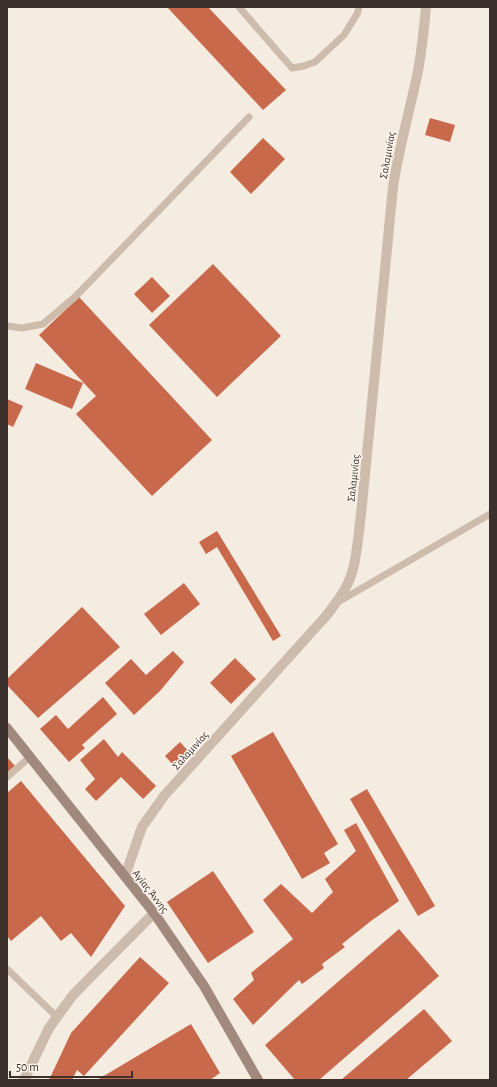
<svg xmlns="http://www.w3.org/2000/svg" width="497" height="1087" font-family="'Alegreya Sans',sans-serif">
<rect width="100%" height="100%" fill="#f4ebe1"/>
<g fill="#c8694b">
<path d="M167,7h41l78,83 -23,20z"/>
<path d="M430,118l25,7 -5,17 -25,-7z"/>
<path d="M263,138l22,21 -34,35 -21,-22z"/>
<path d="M213,264l68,72 -64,61 -68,-72z"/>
<path d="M152,277l18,19 -18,17 -18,-19z"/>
<path d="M79,297l133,143 -60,56 -76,-82 20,-18 -57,-61z"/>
<path d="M36,363l47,20 -11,26 -47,-20z"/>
<path d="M7,399l16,7 -10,21 -6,-3z"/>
<path d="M217,531l64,105 -8,5 -56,-94 -11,7 -7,-12z"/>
<path d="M184,583l16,21 -39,31 -17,-21z"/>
<path d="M82,607l38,40 -82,71 -31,-33v-6z"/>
<path d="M173,651l11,11 -24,29 -26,24 -29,-32 26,-24 15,16z"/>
<path d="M235,658l21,21 -25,25 -21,-21z"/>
<path d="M103,697l14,17 -35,31 3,3 -16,14 -29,-33 16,-14 12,14z"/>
<path d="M273,732l65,112 -14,9 6,10 -28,16 -71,-123z"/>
<path d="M104,739l14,18 4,-5 34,34 -13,13 -22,-22 -25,24 -11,-12 10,-10 -15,-19z"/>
<path d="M180,742l10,11 -15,14 -10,-11z"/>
<path d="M7,757l8,9 -8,7z"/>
<path d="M21,781l104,125 -34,51 -20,-24 -10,8 -20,-25 -30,25 -4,-5v-143z"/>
<path d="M367,789l68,117 -17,10 -68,-117z"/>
<path d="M356,823l43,78 -28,20 -29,23 3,3 -23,17 2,4 -22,16 -3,-4 -46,45 -20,-26 21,-19 -3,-7 42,-34 -30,-39 18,-16 31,29 21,-21 -8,-13 31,-28 -12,-21z"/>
<path d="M213,871l41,61 -46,31 -41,-61z"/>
<path d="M399,929l40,47 -120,104h-24l-30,-35z"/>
<path d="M140,957l29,26 -85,93 -7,-6 -5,10h-23l22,-47z"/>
<path d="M424,1009l28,32 -46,39h-65z"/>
<path d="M191,1024l29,49 -10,7h-113z"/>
</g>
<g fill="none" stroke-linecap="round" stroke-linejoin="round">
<g stroke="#cdbbac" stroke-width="7">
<path d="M239,7l53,61 12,-2 11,-4 29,-27 13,-21 2,-7"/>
<path d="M7,326l15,2 21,-4 33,-28 173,-179"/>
<path d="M338,602l152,-88"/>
<path d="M7,777l23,-20"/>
<path d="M7,969l50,48"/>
</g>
<g stroke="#cdbbac" stroke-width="10">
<path d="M125,876l17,-49 22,-31 162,-180c10,-13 21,-27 26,-43 6,-21 7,-45 10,-68l31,-318c6,-40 17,-77 25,-116 4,-21 6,-43 8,-64"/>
<path d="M24,1080l25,-52 24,-33 81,-82"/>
</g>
<path stroke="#a18a7d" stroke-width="10" d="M7,728l147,185 50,73 54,94"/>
</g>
<g text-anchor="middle" stroke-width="3" stroke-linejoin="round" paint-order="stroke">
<g font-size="11" fill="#3b302b" stroke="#fbf5ee">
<text transform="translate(387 155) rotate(-80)" y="4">Σαλαμινίας</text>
<text transform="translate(353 478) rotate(-84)" y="4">Σαλαμινίας</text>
<text transform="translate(190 750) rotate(-48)" y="4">Σαλαμινίας</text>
<text transform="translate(151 891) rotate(52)" y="4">Αγίας Άννης</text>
</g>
</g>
<rect width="497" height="1087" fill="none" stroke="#3b302b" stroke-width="16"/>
<path d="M10 1071v6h122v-6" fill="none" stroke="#3b302b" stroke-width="2"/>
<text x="16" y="1071" font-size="12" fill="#3b302b" stroke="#fbf5ee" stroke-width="3" paint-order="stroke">50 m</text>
</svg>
